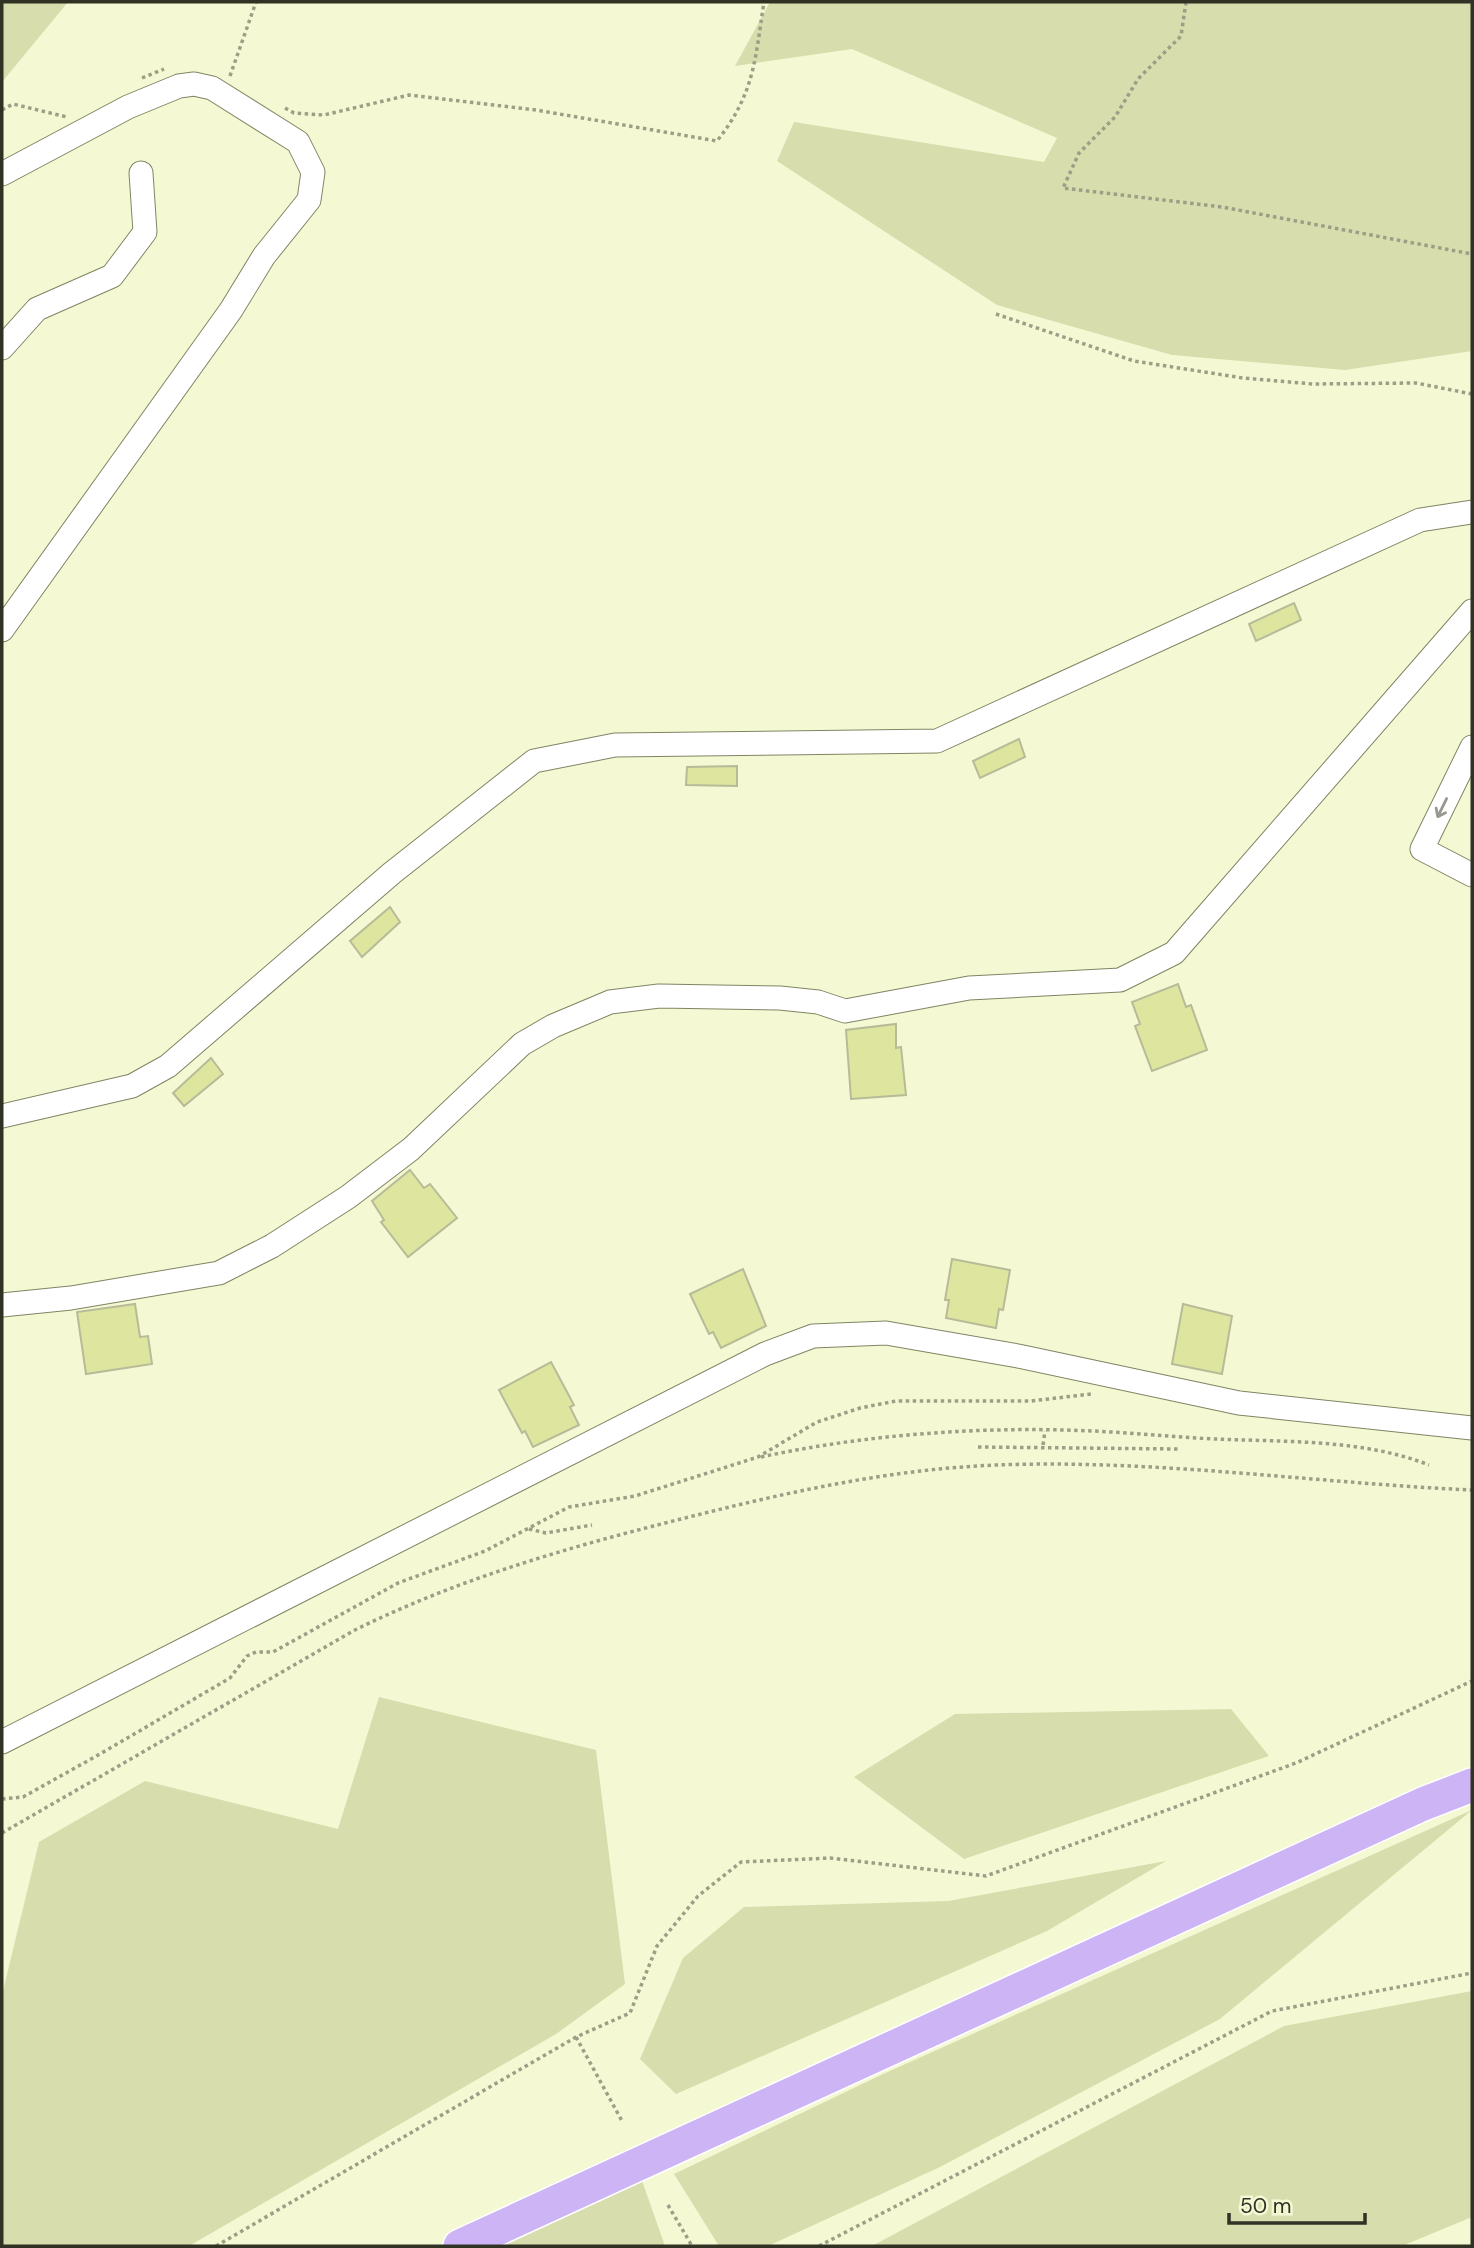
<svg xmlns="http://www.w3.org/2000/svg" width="1474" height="2248" font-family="'DM Sans',sans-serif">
<rect width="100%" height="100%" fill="#f4f9d4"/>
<g fill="#d7ddac">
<path d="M2,2h66l-66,80z"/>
<path d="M770,2h702v349l-127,19 -173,-15 -175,-50 -220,-144 17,-39 250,40 13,-24 -205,-89 -117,17z"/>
<path d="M379,1697l217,53 29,234 -69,50 -367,212h-187v-251l37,-153 106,-61 193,48z"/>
<path d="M1231,1709l38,47 -305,103 -110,-82 101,-63z"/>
<path d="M1472,1810l-252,209 -280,148 -172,79h-49l-45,-72 207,-99z"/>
<path d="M1166,1861l-119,70 -371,163 -36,-35 43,-101 61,-51 204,-6z"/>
<path d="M1472,1991v226l-70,29h-530l412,-220z"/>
<path d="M640,2175l25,71h-178z"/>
</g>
<g fill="#dde59f" stroke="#b7bb98" stroke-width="2">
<path d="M1294,603l7,17 -45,21 -7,-17z"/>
<path d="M1019,739l6,18 -45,21 -7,-17z"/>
<path d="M737,766v20l-51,-1 1,-18z"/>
<path d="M390,907l10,15 -38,35 -12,-16z"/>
<path d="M1178,984l8,23 5,-2 16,45 -55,21 -17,-45 5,-2 -8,-22z"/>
<path d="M896,1024v24l5,-1 5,48 -55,4 -5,-69z"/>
<path d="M211,1058l12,16 -39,32 -11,-13z"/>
<path d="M410,1170l14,18 6,-4 27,34 -49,39 -27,-35 3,-2 -12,-19z"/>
<path d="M952,1259l58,11 -7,40 -4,-1 -3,19 -50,-10 3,-18h-4z"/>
<path d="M743,1269l23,57 -45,22 -8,-16 -4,2 -19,-40z"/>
<path d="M135,1304l5,33 8,-1 4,28 -66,10 -9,-62z"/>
<path d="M1183,1304l49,12 -10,58 -50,-10z"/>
<path d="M551,1362l23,43 -4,2 9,18 -46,22 -8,-16 -3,2 -23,-43z"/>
</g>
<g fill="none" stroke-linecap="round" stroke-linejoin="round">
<g stroke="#808463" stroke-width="25">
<g id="minor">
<path d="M2,174l126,-67 51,-21 15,-2 18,4 86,54 15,30 -4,28 -45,56 -33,54 -229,320"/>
<path d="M2,348l35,-39 75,-33 33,-44 -4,-59"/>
<path d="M1472,747l-50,102 50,26"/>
<path d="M2,1116l130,-30 36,-20 224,-193 142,-112 81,-16 322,-4 483,-221 52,-8"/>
<path d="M2,1305l69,-7 148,-25 53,-27 76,-49 63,-48 111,-105 31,-18 57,-24 49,-6 121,2 38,4 27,9 124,-23 151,-8 54,-27 298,-342"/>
<path d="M2,1742l763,-388 48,-18 73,-3 132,23 221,47 233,25"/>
</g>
</g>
<g stroke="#fff" stroke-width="36">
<path id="highway" d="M460,2246l963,-442 49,-19"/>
</g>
<g stroke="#9c9f85" stroke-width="3.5" stroke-dasharray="3.5 3.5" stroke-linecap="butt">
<path d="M1186,2l-5,34 -43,43 -23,38 -36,36 -16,35 159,19 250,47"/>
<path d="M230,76l26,-74"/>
<path d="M142,78l22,-9"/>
<path d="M285,108l9,5 30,2 85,-20 127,15 181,31c38,-48 38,-82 47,-139"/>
<path d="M2,110l11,-6 54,13"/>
<path d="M996,314l138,47 109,17 70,6 103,-1 56,11"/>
<path d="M1043,1445l2,-14"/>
<path d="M978,1447l201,2"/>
<path d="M761,1457c107,-23 222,-31 332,-26 41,2 81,6 122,8 70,3 148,0 214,26"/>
<path d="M529,1529l17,4 46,-8"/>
<path d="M2,1799l21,-2 77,-43 130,-76 17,-22 9,-4h17l125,-69 87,-32 84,-44 66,-11 123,-39 59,-35 43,-14 36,-7h135l60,-7"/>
<path d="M2,1833l353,-203c103,-51 214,-83 326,-111 103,-26 208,-50 316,-54 159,-6 317,18 475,25"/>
<path d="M576,2037l46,84"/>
<path d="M668,2205l24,41"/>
<path d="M216,2246l360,-209 54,-24 27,-67 41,-50 43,-34 89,-4 156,18 310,-113 176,-82"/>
<path d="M819,2246l453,-235 200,-38"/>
</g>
<use href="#minor" stroke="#fff" stroke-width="23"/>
<use href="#highway" stroke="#cdb4f5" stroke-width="33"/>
</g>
<defs><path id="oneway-shaft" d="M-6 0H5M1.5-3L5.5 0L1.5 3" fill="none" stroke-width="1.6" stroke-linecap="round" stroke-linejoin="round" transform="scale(1.75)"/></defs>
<use stroke="#989892" href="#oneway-shaft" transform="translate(1442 808) rotate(116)"/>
<rect width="1474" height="2248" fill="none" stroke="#303224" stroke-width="7"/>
<path d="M1229 2213v10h136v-10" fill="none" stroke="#303224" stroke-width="3.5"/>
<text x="1240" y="2213" font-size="21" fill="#303224" stroke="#f4f9d4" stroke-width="5" paint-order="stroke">50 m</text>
</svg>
